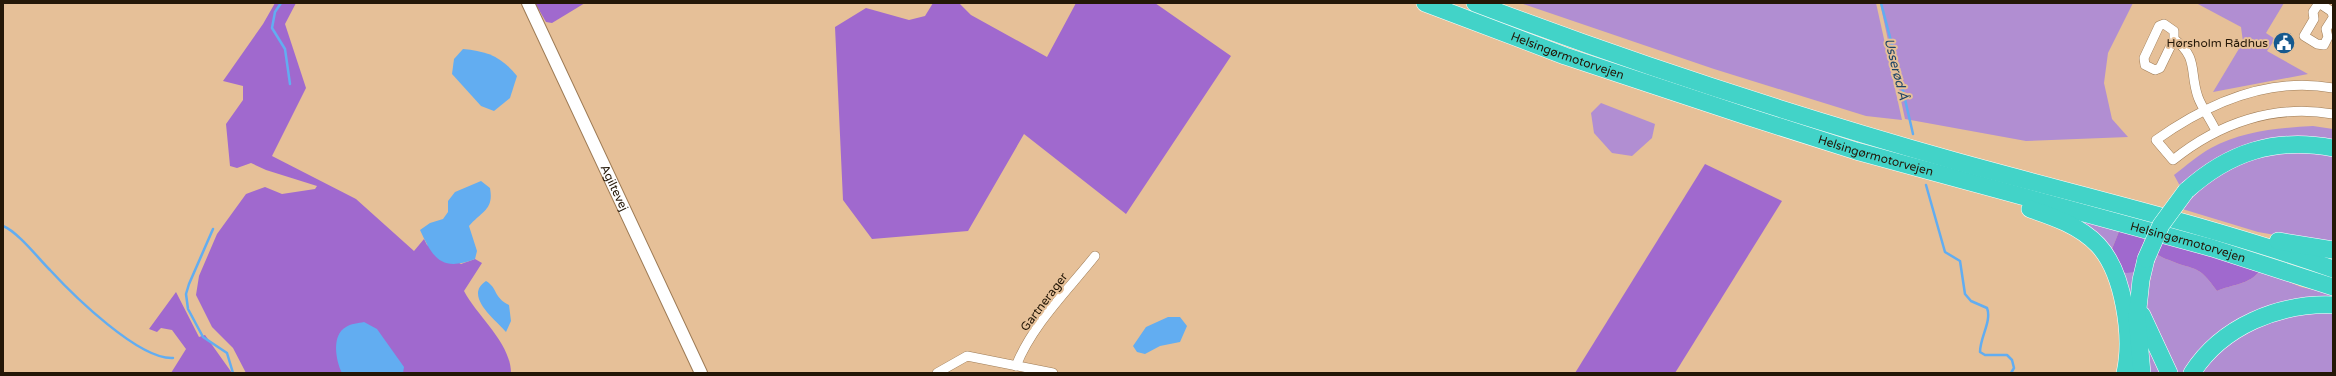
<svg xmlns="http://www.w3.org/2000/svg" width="2336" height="376" font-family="'Varela Round',sans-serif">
<rect width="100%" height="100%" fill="#e6c098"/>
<g fill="#b18ed2">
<path d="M1520,3h356l26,117 -36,-4 -152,-47z"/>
<path d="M1880,3h253l-25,50 -4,30 8,36 16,18 -102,4 -121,-22z"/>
<path d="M2196,3h88l-18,30 9,6 -8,12 41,23 -95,18 30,-50 -2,-15z"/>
<path d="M1601,103l54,21 -3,14 -20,18 -20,-3 -18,-20 -3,-20z"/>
<path d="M2313,126l20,3v11l-21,-2 -132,48 -6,-11c12,-9 24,-20 37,-27 31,-17 67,-20 102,-22z"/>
<path d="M2272,151l61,2v92l-75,-13 -79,-24 33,-31z"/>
<path d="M2056,214l64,15 -10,25z"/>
<path d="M2154,253c5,2 10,6 15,7 28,12 28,3 48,31 15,-7 33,-6 43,-21l41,17 32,7v7l-41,2 -107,70h-9l-30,-63z"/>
<path d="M2118,270l17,2 -3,35z"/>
<path d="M2333,313v60h-134c20,-24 51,-48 82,-56 17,-4 35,-4 52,-4z"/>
<path d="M2145,343l20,30h-19z"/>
</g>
<g fill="#a069ce">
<path d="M275,3h21l-11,21 21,64 -34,68 84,43 58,52 10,-12 3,6 34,19 14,-5 7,4 -18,28c13,25 47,52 47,82h-265l-13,-25 -21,-21 -16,-32 3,-19 18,-42 29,-40 19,-7 17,7 33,-5 2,-3 -51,-16 -15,-7 -14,5 -7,-2 -4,-42 17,-24v-14l-20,-5 40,-57z"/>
<path d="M535,3h50l-33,20 -6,-1z"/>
<path d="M933,3h26l12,12 76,42 29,-54h79l76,53 -105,158 -102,-80 -56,97 -96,8 -29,-39 -8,-173 31,-19 43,12 16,-4z"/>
<path d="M1705,164l77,37 -107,172h-100z"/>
<path d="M2120,229l26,6 -11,37 -9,1 -8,-3 -8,-16z"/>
<path d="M2161,239l99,31c-10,15 -28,14 -43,21 -20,-28 -20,-19 -48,-31 -5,-1 -10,-5 -15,-7z"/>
<path d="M176,292l23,45 6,-2 27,38h-61l15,-24 -14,-19 -11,-2 -4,4 -8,-3z"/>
</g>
<g fill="#62adf1">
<path d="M463,49c24,2 39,8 54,27l-7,22 -16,13 -13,-5 -29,-32 2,-15z"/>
<path d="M481,181l9,7c4,22 -8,23 -21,38l8,25 -2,8c-34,13 -42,-1 -55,-29l10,-7 13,-4 5,-7v-11l7,-9z"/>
<path d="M486,281c12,7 7,16 23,24l2,16 -5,11c-10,-12 -43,-36 -20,-51z"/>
<path d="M1168,317h12l7,9 -7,16 -20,4 -15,8 -8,-2 -4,-6 13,-19z"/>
<path d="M364,322l13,7 27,38 -1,6h-61c-6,-12 -11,-38 4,-46 4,-3 13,-4 18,-5z"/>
</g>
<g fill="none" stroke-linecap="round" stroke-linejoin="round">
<g stroke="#62adf1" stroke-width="2.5">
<path d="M281,3l-6,9 -3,16 13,21 5,35"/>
<path d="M1881,3l14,53 18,78"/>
<path d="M1926,185l19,67 15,9 5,33 6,7 16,7c5,13 -7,29 -7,44l5,3h22l5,5 2,8 -3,5"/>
<path d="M3,226c15,6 35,32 47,44 23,25 89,90 123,88"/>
<path d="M213,229l-24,55 -3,10 2,15 15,28 24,16 6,20"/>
</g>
<g stroke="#9e7b55" stroke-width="10">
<g id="minor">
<path d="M2319,3l-6,9 1,7 -10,17 13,8 7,1 4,-8 -2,-8 7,-11"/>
<path d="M2319,3l12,8 2,4"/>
<path d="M2174,39v-8l-10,-7 -5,2 -15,32 1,7 10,5 5,-2 14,-29c25,19 15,32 24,58 4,11 13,23 18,34"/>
<path d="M2333,88c-65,-12 -125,15 -177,52l17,20c46,-37 101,-56 160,-46"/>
<path d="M1016,366c16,-41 52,-76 79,-110"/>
<path d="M937,373l30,-17 86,17"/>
</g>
</g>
<g stroke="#9e7b55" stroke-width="14">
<g id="tertiary">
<path id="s1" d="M528,3l173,370"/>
</g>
</g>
<g stroke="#fff" stroke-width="18">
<g id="motorway">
<path id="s2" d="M1425,3l140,53 181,60 110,35 356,97 121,39"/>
<path d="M1475,3c157,60 318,112 480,158 126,35 254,64 378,108"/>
<path d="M2186,191c43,-39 89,-54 147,-43"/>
<path d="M2030,209c24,8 50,17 68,36 26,28 35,92 27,128"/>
<path d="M2278,241l55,9"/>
<path d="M2142,315l27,58"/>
<path d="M2142,373l-5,-55 4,-38 5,-21"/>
<path d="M2192,373c30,-47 87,-70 141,-68"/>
</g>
</g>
<use href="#minor" stroke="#fff" stroke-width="9"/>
<use href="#tertiary" stroke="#fff" stroke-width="12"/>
<use href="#motorway" stroke="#42d3c8" stroke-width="17"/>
<g stroke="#fff" stroke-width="18" stroke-linecap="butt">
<path id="motorway-bridge" d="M2146,259l15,-34 25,-34"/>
</g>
<use href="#motorway-bridge" stroke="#42d3c8" stroke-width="17"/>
</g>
<defs>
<g id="civic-disc" transform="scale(1.15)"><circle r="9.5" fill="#16598e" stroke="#e6c098"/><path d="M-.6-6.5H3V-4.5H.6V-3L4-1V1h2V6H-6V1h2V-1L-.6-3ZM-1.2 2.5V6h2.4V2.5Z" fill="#fff"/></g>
</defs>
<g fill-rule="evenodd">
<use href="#civic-disc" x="2284" y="43"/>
</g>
<g text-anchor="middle" stroke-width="4" stroke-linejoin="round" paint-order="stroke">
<g font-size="12" fill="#241707" stroke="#e6c098" text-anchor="end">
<text x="2268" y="47">Hørsholm Rådhus</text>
</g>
<g font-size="12" fill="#241707" stroke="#e6c098">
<text dy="4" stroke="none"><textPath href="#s2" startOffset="152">Helsingørmotorvejen</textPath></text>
<text dy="4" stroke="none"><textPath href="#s2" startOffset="476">Helsingørmotorvejen</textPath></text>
<text dy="4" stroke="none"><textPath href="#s1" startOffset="204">Agiltevej</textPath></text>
<text dy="4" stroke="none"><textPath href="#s2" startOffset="800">Helsingørmotorvejen</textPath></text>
<text transform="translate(1044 302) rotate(-53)" y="4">Gartnerager</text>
</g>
<g font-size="13" font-style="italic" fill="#1d4567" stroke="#e6c098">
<text transform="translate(1897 69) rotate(76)" y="5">Usserød Å</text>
</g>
</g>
<rect width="2336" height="376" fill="none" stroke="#241707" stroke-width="8"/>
</svg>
